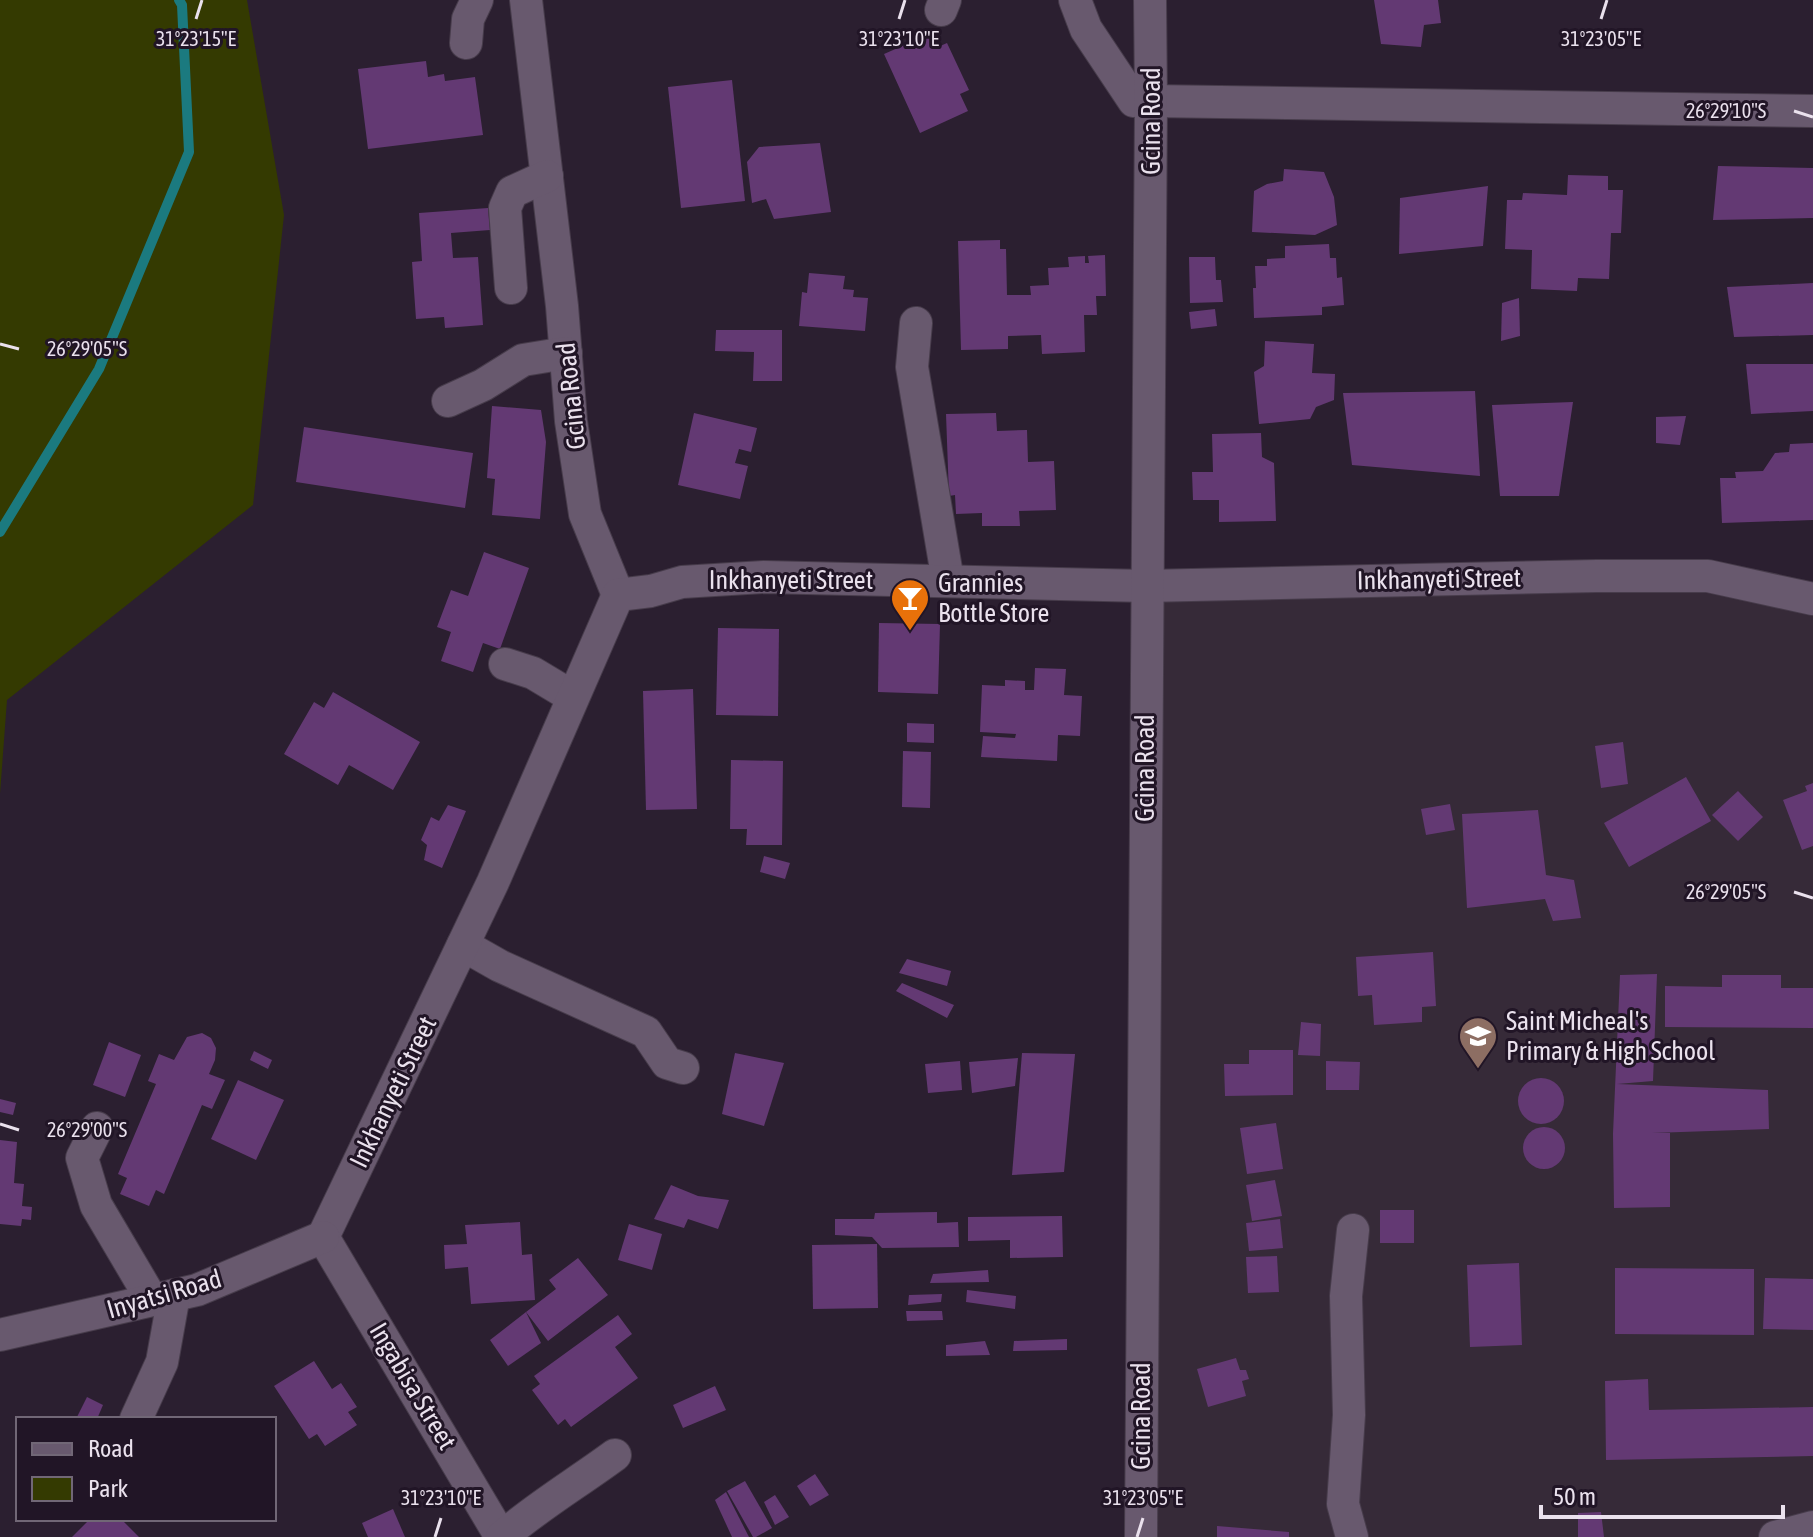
<svg xmlns="http://www.w3.org/2000/svg" width="1813" height="1537" font-family="'Asap Condensed',sans-serif">
<rect width="100%" height="100%" fill="#2b1f30"/>
<path fill="#362a38" d="M1708,576l105,28v933h-672l5,-951z"/>
<path fill="#343a01" d="M0,0h247l37,215 -31,290 -246,195 -7,94z"/>
<g fill="none" stroke-linecap="round" stroke-linejoin="round">
<path stroke="#1b7a7f" stroke-width="10" d="M0,532l99,-163 90,-217 -7,-147 -3,-5"/>
</g>
<g fill="#633973">
<path d="M1374,0h64l3,23 -17,2 -3,22 -40,-3z"/>
<path d="M932,33l6,14 9,-4 22,47 -9,4 8,17 -48,22 -36,-79z"/>
<path d="M426,61l2,16 16,-3 1,7 30,-4 8,58 -115,14 -10,-80z"/>
<path d="M732,80l13,121 -64,7 -13,-121z"/>
<path d="M820,143l11,69 -57,7 -8,-20 -14,4 -5,-41 12,-15z"/>
<path d="M1718,166l95,2v50l-100,2z"/>
<path d="M1284,169l40,3 10,25 3,28 -22,10 -63,-3 2,-41 13,-7 16,-3z"/>
<path d="M1568,175l40,1v14h15l-2,43h-10l-2,46 -31,-1 -1,13 -46,-2 1,-39 -27,-1 2,-49h15l1,-7 44,2z"/>
<path d="M1488,186l-5,60 -84,8 1,-56z"/>
<path d="M488,208l2,22 -39,3 2,25 25,-1 5,68 -38,3 -1,-11 -28,2 -4,-57 10,-1 -3,-48z"/>
<path d="M1000,240v9h6l1,46h24l-1,-9 19,-1 -1,-17 21,-1 -1,-10 17,-1v7h4l-1,-7 17,-1 1,41h-10l1,19h-13l1,37 -43,2 -1,-19 -33,1v13l-47,1 -3,-109z"/>
<path d="M1329,244l1,14h6l1,20 5,-1 2,28 -22,2v8l-68,3 -1,-30h3l-1,-22h12v-7l18,-1v-12z"/>
<path d="M1189,257h26l1,23h5l2,22 -33,1z"/>
<path d="M809,273l36,3 -2,13 11,1 -1,7 15,1 -3,33 -66,-5 3,-34 5,1z"/>
<path d="M1813,283v52l-79,2 -7,-50z"/>
<path d="M1519,298l1,38 -19,5 1,-38z"/>
<path d="M1215,309l2,17 -26,3 -2,-17z"/>
<path d="M716,330h66v51h-29l1,-29 -39,-1z"/>
<path d="M1265,341l49,3 -2,29 23,1 -1,26 -18,7 -6,12 -51,5 -5,-52 10,-6z"/>
<path d="M1746,364h67v47l-62,3z"/>
<path d="M1475,391l5,85 -128,-11 -9,-72z"/>
<path d="M1573,402l-14,94h-59l-8,-91z"/>
<path d="M492,406l49,4 5,32 -6,77 -48,-4 3,-36 -8,-1z"/>
<path d="M694,413l63,15 -6,24 -12,-3 -4,14 13,3 -8,33 -62,-14z"/>
<path d="M996,413l1,18 30,-1 1,32 26,-1 2,49 -37,1 1,15h-38v-13l-26,1 -1,-19 -6,1 -3,-82z"/>
<path d="M1686,416l-6,29 -24,-2v-26z"/>
<path d="M304,427l169,26 -8,55 -169,-26z"/>
<path d="M1261,433l1,24 12,6 2,58 -57,1v-22h-26l-1,-28h21l-1,-38z"/>
<path d="M1813,443v77l-91,3 -2,-45h16l-1,-6 28,-1 12,-18 14,-1 1,-8z"/>
<path d="M484,552l45,16 -29,81 -17,-6 -10,29 -32,-11 10,-29 -14,-5 14,-37 17,6z"/>
<path d="M879,623l61,1 -2,70 -60,-2z"/>
<path d="M718,628l61,1 -1,87 -62,-1z"/>
<path d="M1035,668l31,1 -2,26 18,1 -2,40 -22,-1 -1,26 -76,-4 2,-21 32,2 1,-4 -36,-2 2,-47 23,1v-6l20,1v9h9z"/>
<path d="M693,689l4,120 -51,1 -3,-119z"/>
<path d="M333,692l87,50 -27,48 -44,-25 -11,20 -54,-31 30,-52 10,6z"/>
<path d="M907,723l27,1v19l-27,-1z"/>
<path d="M1623,742l5,42 -27,4 -6,-42z"/>
<path d="M903,751l28,1 -1,56 -28,-1z"/>
<path d="M731,760l52,1 -1,84h-36l1,-16h-17z"/>
<path d="M1686,777l25,44 -82,46 -25,-44z"/>
<path d="M1813,783v63l-11,4 -19,-50 24,-9 -2,-5z"/>
<path d="M1738,791l25,26 -25,24 -26,-26z"/>
<path d="M1450,804l5,26 -29,5 -5,-26z"/>
<path d="M448,805l18,6 -24,57 -18,-8 3,-15 -6,-5 10,-23 8,4z"/>
<path d="M1538,810l8,65 28,5 7,38 -28,3 -8,-22 -78,9 -5,-94z"/>
<path d="M764,856l26,7 -5,16 -25,-7z"/>
<path d="M1433,952l3,54 -14,1v15l-48,3 -2,-30 -14,1 -2,-39z"/>
<path d="M907,959l44,12 -4,15 -48,-13z"/>
<path d="M1657,974l-4,107 -36,3 151,6 1,39 -117,4h18v74l-56,1 -1,-74 7,-159z"/>
<path d="M1722,975h59v13h32v40l-148,-1v-41l57,1z"/>
<path d="M902,983l52,22 -7,13 -51,-27z"/>
<path d="M1301,1022l20,2 -1,32 -22,-1z"/>
<path d="M202,1033l9,5 5,10 -1,12 -6,14 16,6 -13,29 -10,-4 -38,89 -8,-4 -7,16 -29,-12 7,-16 -9,-4 38,-90 -8,-3 11,-27 15,6 13,-23z"/>
<path d="M109,1042l32,13 -16,42 -32,-12z"/>
<path d="M1249,1050h44v45l-68,1 -1,-32h25z"/>
<path d="M254,1051l18,9 -4,9 -18,-9z"/>
<path d="M735,1053l49,10 -20,63 -42,-12z"/>
<path d="M1022,1053l53,1 -11,118 -52,3z"/>
<path d="M1018,1058l-3,28 -43,7 -3,-31z"/>
<path d="M960,1061l2,29 -34,3 -3,-29z"/>
<path d="M1326,1061l34,1 -1,28h-33z"/>
<circle cx="1541" cy="1101" r="23"/>
<path d="M238,1080l46,20 -28,60 -45,-21z"/>
<path d="M0,1099l16,4 -3,12 -13,-3z"/>
<path d="M1276,1123l7,46 -36,5 -7,-46z"/>
<circle cx="1544" cy="1148" r="21"/>
<path d="M0,1140l17,2 -3,41 10,1 -2,22 10,1 -1,13 -9,-1 -1,7 -21,-2z"/>
<path d="M1275,1180l7,36 -30,5 -6,-36z"/>
<path d="M671,1185l27,11 31,4 -11,29 -30,-10 -4,9 -30,-9z"/>
<rect x="1380" y="1210" width="34" height="33"/>
<path d="M937,1212v11l21,-1 1,25 -77,1 -10,-11 -37,-2v-16h39l1,-6z"/>
<path d="M1062,1216l1,41 -53,1v-18l-42,1v-24z"/>
<path d="M1280,1219l3,29 -34,3 -3,-28z"/>
<path d="M520,1222l2,33 10,-1 3,46 -64,4 -3,-37 -23,2 -1,-24 23,-1 -2,-19z"/>
<path d="M629,1224l33,10 -10,36 -34,-10z"/>
<path d="M877,1244l1,64 -65,1 -1,-64z"/>
<path d="M1277,1256l2,36 -31,1 -2,-36z"/>
<path d="M578,1258l30,37 -60,46 -22,-29 30,-23 -7,-9z"/>
<path d="M1519,1263l3,82 -52,2 -3,-82z"/>
<path d="M1615,1268l139,1v66l-139,-1z"/>
<path d="M988,1270l1,12 -59,1 3,-9z"/>
<path d="M1765,1278l48,1v51l-50,-1z"/>
<path d="M967,1290l49,6 -1,13 -49,-7z"/>
<path d="M942,1294l-1,8 -33,3 1,-10z"/>
<path d="M906,1311h36l1,9 -36,1z"/>
<path d="M526,1312l15,31 -33,23 -18,-26z"/>
<path d="M618,1315l14,19 -17,13 23,31 -67,49 -6,-8 -7,6 -26,-35 8,-6 -6,-8z"/>
<path d="M1067,1339v11l-54,1 1,-10z"/>
<path d="M985,1341l5,14 -44,1v-11z"/>
<path d="M1236,1358l4,12h6l3,9 -7,2 4,15 -38,11 -11,-38z"/>
<path d="M314,1361l18,28 9,-6 16,24 -9,5 9,13 -32,21 -8,-12 -8,5 -35,-53z"/>
<path d="M1648,1379l1,31 164,-3v49l-207,4 -1,-79z"/>
<path d="M715,1386l11,24 -43,18 -10,-23z"/>
<path d="M87,1397l16,8 -6,14h-21z"/>
<path d="M815,1474l14,21 -19,11 -13,-20z"/>
<path d="M745,1481l27,47 -16,9h-3l-26,-46z"/>
<path d="M726,1492l23,45h-17l-17,-37z"/>
<path d="M775,1495l14,22 -14,8 -11,-23z"/>
<path d="M393,1509l12,28h-37l-6,-14z"/>
<path d="M1601,1512l3,25h-26v-24z"/>
<path d="M90,1519h31l18,18h-67z"/>
<path d="M1217,1526l72,6v5h-72z"/>
</g>
<g fill="none" stroke-linecap="round" stroke-linejoin="round">
<g stroke="#473c4b" stroke-width="34">
<g id="minor">
<path d="M526,0l36,306 9,115 14,93 33,81"/>
<path d="M1075,0l11,29 48,72"/>
<path d="M941,10l4,-10"/>
<path d="M466,43l2,-24 9,-19"/>
<path d="M1151,101l662,10"/>
<path d="M511,288l-6,-80 7,-16 35,-16"/>
<path d="M916,323l-4,44 36,214"/>
<path d="M448,401l35,-16 40,-25 43,-7"/>
<path d="M505,664l28,9 40,24"/>
<path d="M463,945l37,21 146,66 21,31 16,5"/>
<path d="M97,1128l-15,30 14,47 56,95"/>
<path d="M323,1237l170,-355 125,-287 33,-4 31,-9 82,-5 382,9 451,-10h111l105,23"/>
<path d="M323,1237l178,300"/>
<path d="M0,1335l197,-45 126,-53"/>
<path d="M136,1419l26,-57 12,-67"/>
<path d="M502,1537c36,-31 75,-54 113,-82"/>
<path d="M1141,1537l10,-1436 -1,-101"/>
<path d="M1352,1537l-9,-33 6,-89 -3,-119 7,-66"/>
<path d="M1775,1537l38,-10"/>
</g>
</g>
<use href="#minor" stroke="#68596e" stroke-width="32"/>
</g>
<path fill="none" stroke="#eae1ed" stroke-width="3" d="M196,19l6,-19M899,19l6,-19M1601,19l6,-19M1794,111l19,6M0,344l19,5M1794,892l19,6M0,1124l19,6M435,1537l6,-19M1137,1537l6,-19"/>
<defs>
<g id="bar-pin" transform="scale(2)"><path d="M0 17L-7.5 6A9.5 9.5 0 1 1 7.5 6Z" fill="#e8710a" stroke="#211526"/><path d="M-6-5H6L.8 .8V4.5H3.5V6h-7V4.5H-.8V.8Z" fill="#fff"/></g>
<g id="school-pin" transform="scale(2)"><path d="M0 17L-7.5 6A9.5 9.5 0 1 1 7.5 6Z" fill="#8d6e63" stroke="#211526"/><path d="M0-5L7-2L0 1L-7-2ZM-4 1L0 2.5L4 1V4Q0 6-4 4Z" fill="#fff"/></g>
</defs>
<g fill-rule="evenodd">
<use href="#bar-pin" x="910" y="598"/>
<use href="#school-pin" x="1478" y="1036"/>
</g>
<g text-anchor="middle" stroke-width="6" stroke-linejoin="round" paint-order="stroke">
<g font-size="26" fill="#eae1ed" stroke="#211526">
<text transform="translate(1151 121) rotate(-90)" y="9">Gcina Road</text>
<text transform="translate(571 396) rotate(-96)" y="9">Gcina Road</text>
<text transform="translate(1439 579) rotate(-1)" y="9">Inkhanyeti Street</text>
<text x="791" y="589">Inkhanyeti Street</text>
<text transform="translate(1145 768) rotate(-90)" y="9">Gcina Road</text>
<text transform="translate(393 1092) rotate(-64)" y="9">Inkhanyeti Street</text>
<text transform="translate(164 1294) rotate(-16)" y="9">Inyatsi Road</text>
<text transform="translate(413 1386) rotate(59)" y="9">Ingabisa Street</text>
<text transform="translate(1141 1416) rotate(-90)" y="9">Gcina Road</text>
</g>
<g font-size="26" fill="#eae1ed" stroke="#211526" text-anchor="start">
<text x="938" y="592">Grannies<tspan x="938" dy="30">Bottle Store</tspan></text>
<text x="1506" y="1030">Saint Micheal's<tspan x="1506" dy="30">Primary &amp; High School</tspan></text>
</g>
</g>
<g font-size="20" text-anchor="middle" fill="#eae1ed" stroke="#211526" stroke-width="6" stroke-linejoin="round" paint-order="stroke">
<text x="196" y="46">31°23'15"E</text>
<text x="899" y="46">31°23'10"E</text>
<text x="1601" y="46">31°23'05"E</text>
<text x="1726" y="118">26°29'10"S</text>
<text x="87" y="356">26°29'05"S</text>
<text x="1726" y="899">26°29'05"S</text>
<text x="87" y="1137">26°29'00"S</text>
<text x="441" y="1505">31°23'10"E</text>
<text x="1143" y="1505">31°23'05"E</text>
</g>
<rect x="16" y="1417" width="260" height="104" fill="#211526" stroke="#716776" stroke-width="2"/>
<rect x="32" y="1443" width="40" height="12" fill="#68596e" stroke="#716776" stroke-width="2"/>
<text x="88" y="1457" font-size="24" fill="#eae1ed">Road</text>
<rect x="32" y="1477" width="40" height="24" fill="#343a01" stroke="#716776" stroke-width="2"/>
<text x="88" y="1497" font-size="24" fill="#eae1ed">Park</text>
<path d="M1541 1505v12h242v-12" fill="none" stroke="#eae1ed" stroke-width="4"/>
<text x="1553" y="1505" font-size="24" fill="#eae1ed" stroke="#211526" stroke-width="6" paint-order="stroke">50 m</text>
</svg>
